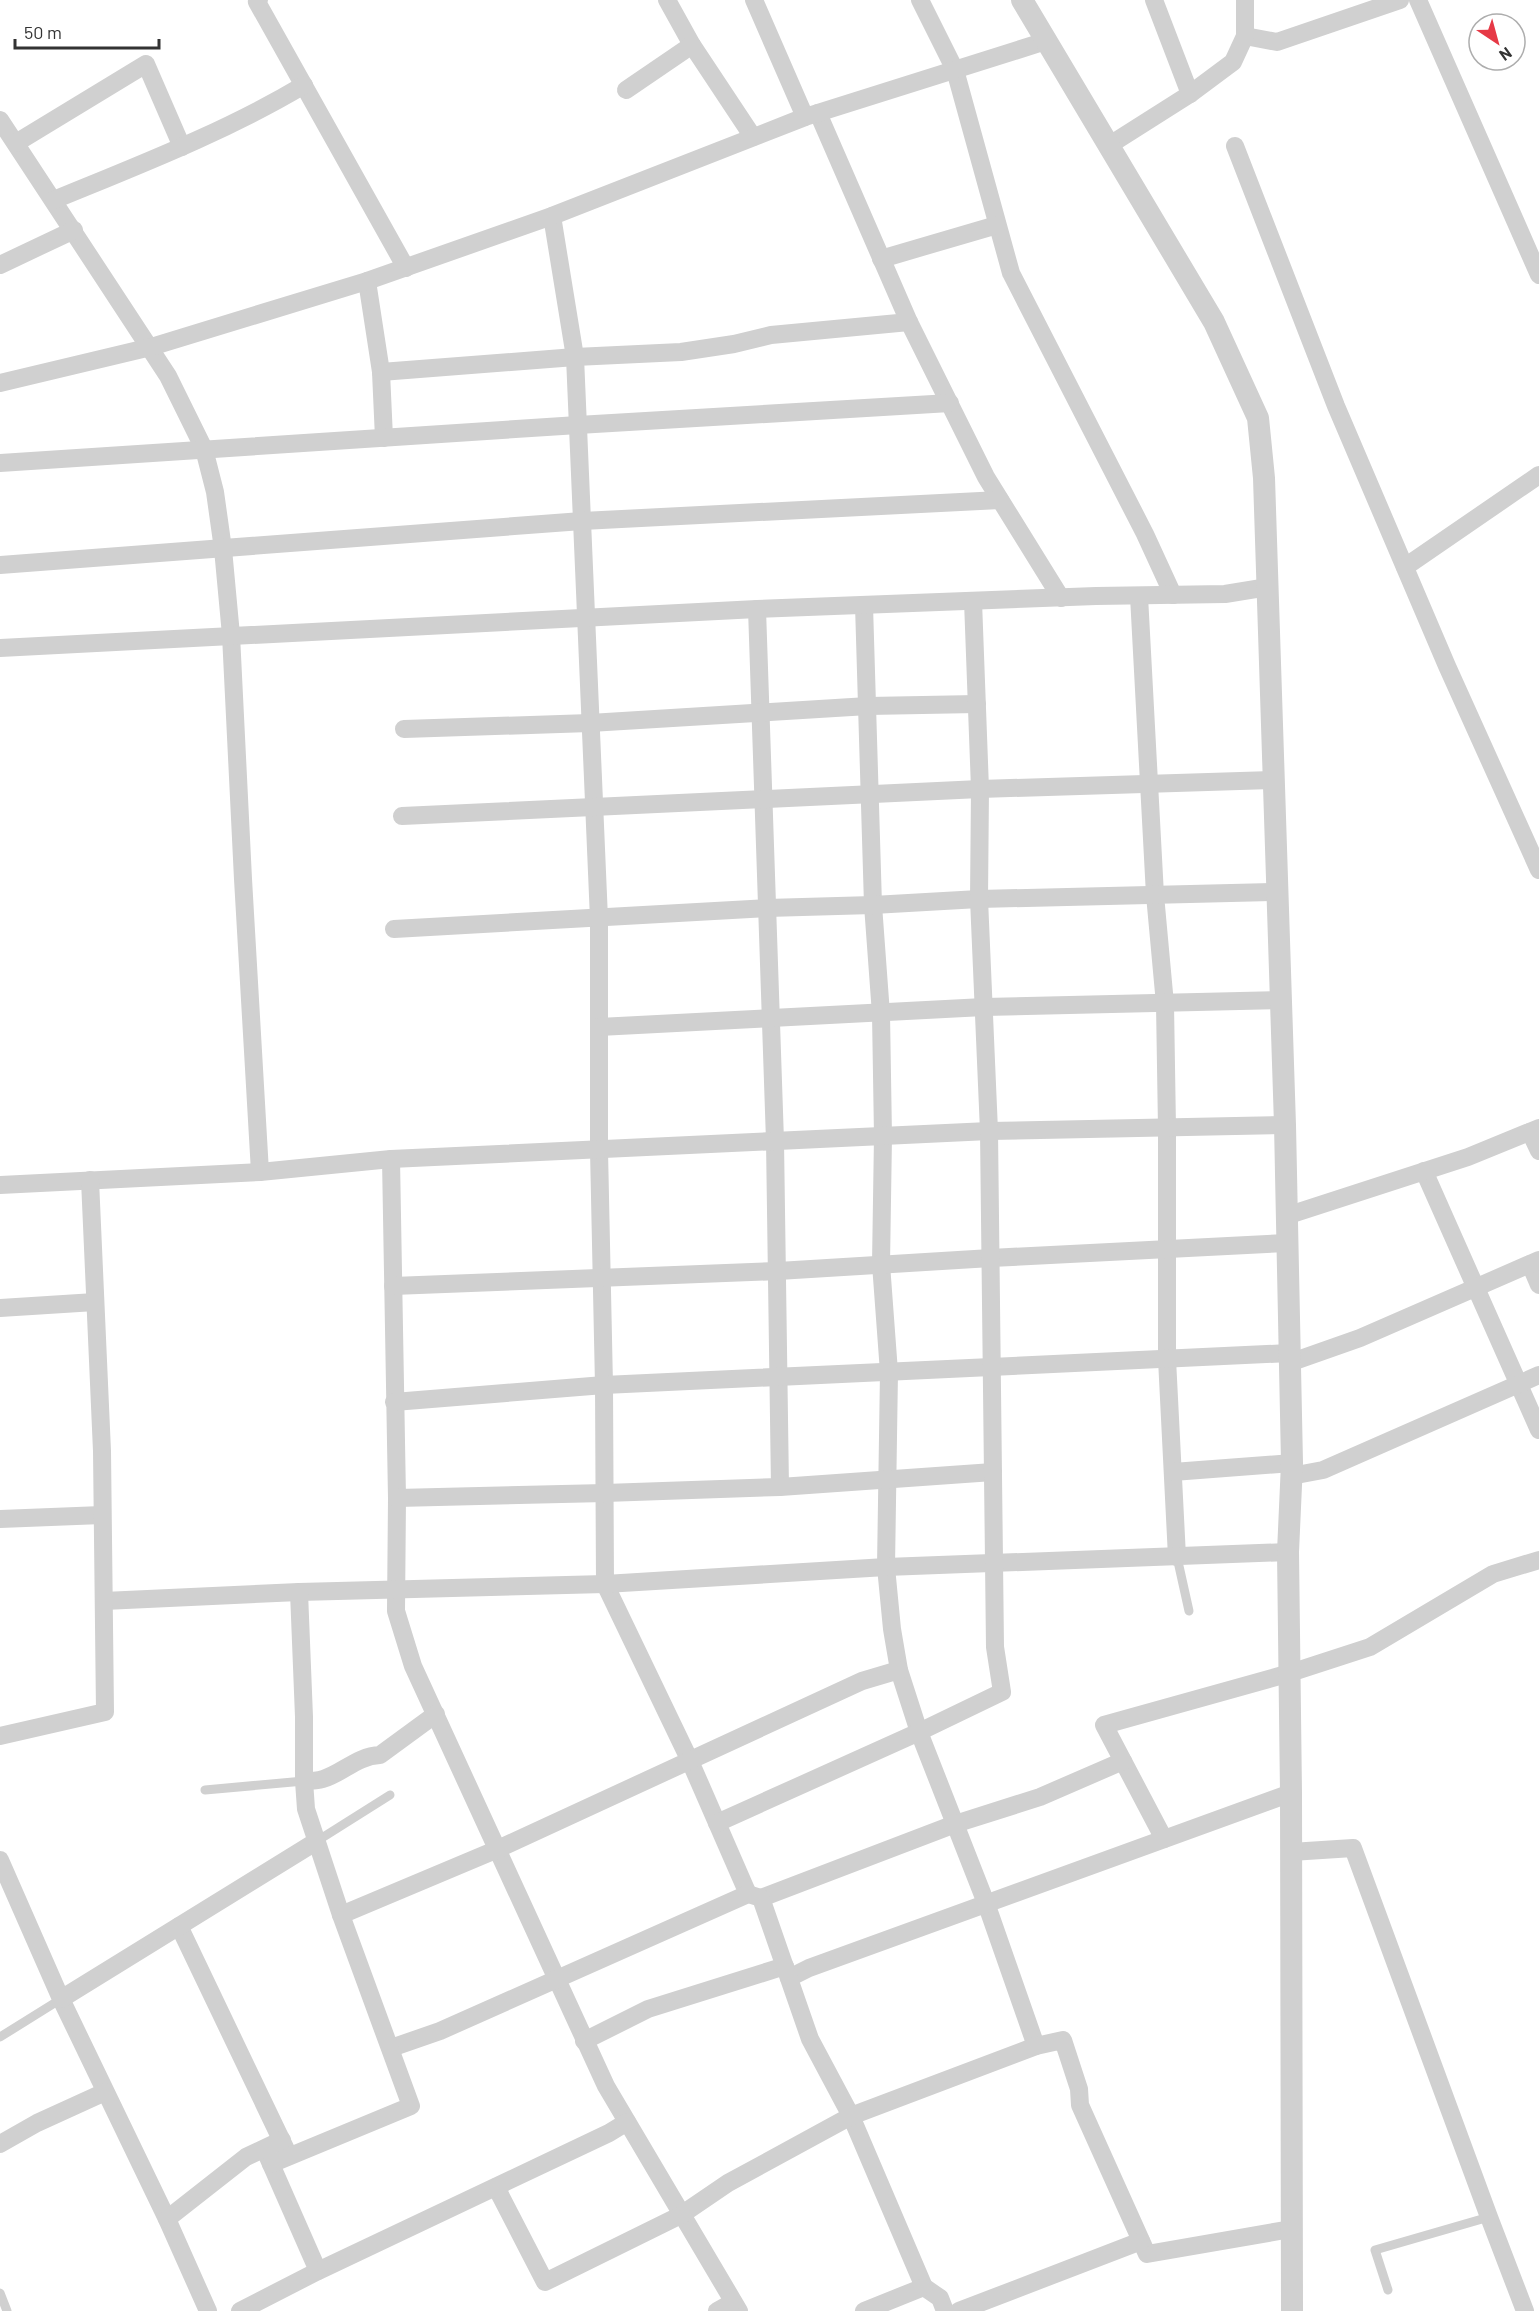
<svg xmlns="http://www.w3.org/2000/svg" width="1539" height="2311" font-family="Barlow,sans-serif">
<rect width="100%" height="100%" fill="#fff"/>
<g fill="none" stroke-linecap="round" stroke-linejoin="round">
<g stroke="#d0d0d0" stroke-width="9">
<path d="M1177,1557l12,54"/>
<path d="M205,1790l99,-9"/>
<path d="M317,1841l73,-46"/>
<path d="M0,2037l61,-38"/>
<path d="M1388,2290l-13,-40 114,-33"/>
<path d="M0,2293l7,18"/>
</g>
<g stroke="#d0d0d0" stroke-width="18">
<path d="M259,0l-2,2 149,266"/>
<path d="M667,0l25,45 61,92"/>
<path d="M754,0l51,117"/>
<path d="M920,0l35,70 56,203 134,261 28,61"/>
<path d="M1154,0l36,94"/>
<path d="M1418,0l121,275"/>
<path d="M1245,36l32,6 123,-42"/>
<path d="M626,90l66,-45"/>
<path d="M818,113l91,209 77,155 75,121"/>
<path d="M0,120l168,256 36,73 11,43 8,57 8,86 12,244 17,293"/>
<path d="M16,143l130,-79 36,83"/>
<path d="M1108,146l82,-52 43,-32 12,-26v-36"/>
<path d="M1235,146l101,260 111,260 92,204"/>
<path d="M54,200c85,-35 171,-68 250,-115"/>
<path d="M552,216l23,141 24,562v231l5,235 1,199 85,177 58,133"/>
<path d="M881,259l116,-34"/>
<path d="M0,265l74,-35"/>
<path d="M367,281l14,91 3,66"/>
<path d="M381,372l194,-15 106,-5 53,-8 37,-9 138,-13"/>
<path d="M0,383l151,-36 216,-66 185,-65 253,-99 241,-76"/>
<path d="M0,463l578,-38 372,-22"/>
<path d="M0,565l582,-44 418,-21"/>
<path d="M1405,567l134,-92"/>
<path d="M1139,596l16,299 10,109 2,124v231l10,198"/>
<path d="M864,605l9,300 8,109 2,122 -2,128 8,108 -3,195 6,62 7,41 20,62 67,171 50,143"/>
<path d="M757,609l18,532 5,346"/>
<path d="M0,648l757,-39 339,-13 129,-2 43,-7"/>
<path d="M404,729l186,-6 278,-17 109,-2"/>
<path d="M402,816l578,-27 294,-9"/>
<path d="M394,929l373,-21 106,-3 106,-6 298,-7"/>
<path d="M599,1027l385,-20 297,-7"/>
<path d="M1530,1132l9,19"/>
<path d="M391,1159l6,339 -1,113 17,55 193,420 133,225"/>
<path d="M1424,1171l115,259"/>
<path d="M0,1185l260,-13 131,-13 598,-28 296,-6"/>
<path d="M1286,1216l182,-59 71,-29"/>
<path d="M1530,1264l9,21"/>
<path d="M393,1286l385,-15 213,-13 296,-15"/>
<path d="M0,1308l95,-6"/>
<path d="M1289,1363l71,-25 179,-78"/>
<path d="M394,1402l210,-17 685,-32"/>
<path d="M1173,1472l119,-9"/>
<path d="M1291,1476l32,-6 216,-95"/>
<path d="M397,1498l208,-5 175,-6 213,-15"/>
<path d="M0,1519l102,-4"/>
<path d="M104,1601l195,-9 306,-8 281,-17 402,-15"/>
<path d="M0,1736l105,-24 -3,-261 -12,-271"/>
<path d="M304,1781c6,0 13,0 19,-2 20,-6 34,-23 57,-24l56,-41"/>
<path d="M717,1823l202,-91 83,-40 -7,-45 -6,-516 -10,-232 1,-110 -7,-188"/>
<path d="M1164,1839l-60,-114 186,-52 80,-26 123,-73 46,-14"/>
<path d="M1291,1852l62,-4 136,369 36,94"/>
<path d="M0,1860l61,139 106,220 41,92"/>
<path d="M761,1898l194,-74 85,-27 83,-36"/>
<path d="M341,1915l157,-66 364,-168 37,-11"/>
<path d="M179,1926l110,230"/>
<path d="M789,1978l20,-10 482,-175"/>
<path d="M61,1999l256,-158"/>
<path d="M584,2041l64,-32 137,-43"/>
<path d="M391,2048l49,-17 308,-137 13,4 49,141 41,77 73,171 16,11 5,13"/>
<path d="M0,2144l37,-21 68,-31"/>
<path d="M267,2155l51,116"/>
<path d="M271,2164l140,-58 -70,-191 -35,-106 -2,-28v-64l-5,-125"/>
<path d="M496,2187l49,95 136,-67 47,-32 123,-67 185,-70 27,-6 16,49 1,16 67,149 144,-25"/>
<path d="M167,2219l79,-62 36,-17"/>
<path d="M240,2311l78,-40 291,-138 18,-11"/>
<path d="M717,2311l16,-9"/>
<path d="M864,2311l60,-24"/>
<path d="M959,2311l182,-70"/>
</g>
<path stroke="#d0d0d0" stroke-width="22" d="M1022,0l192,322 44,96 6,60 21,647 7,338 -4,89 3,241 1,518"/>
</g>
<g transform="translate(1497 42) rotate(144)"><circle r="28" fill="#ffffff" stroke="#adadad" stroke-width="1.5"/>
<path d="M0-4.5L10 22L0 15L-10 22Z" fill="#e63946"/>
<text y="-9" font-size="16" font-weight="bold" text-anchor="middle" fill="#333333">N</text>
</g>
<path d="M15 39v9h144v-9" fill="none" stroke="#333333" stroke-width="3"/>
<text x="24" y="39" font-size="18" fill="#333333" stroke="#ffffff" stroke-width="4.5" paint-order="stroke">50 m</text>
</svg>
